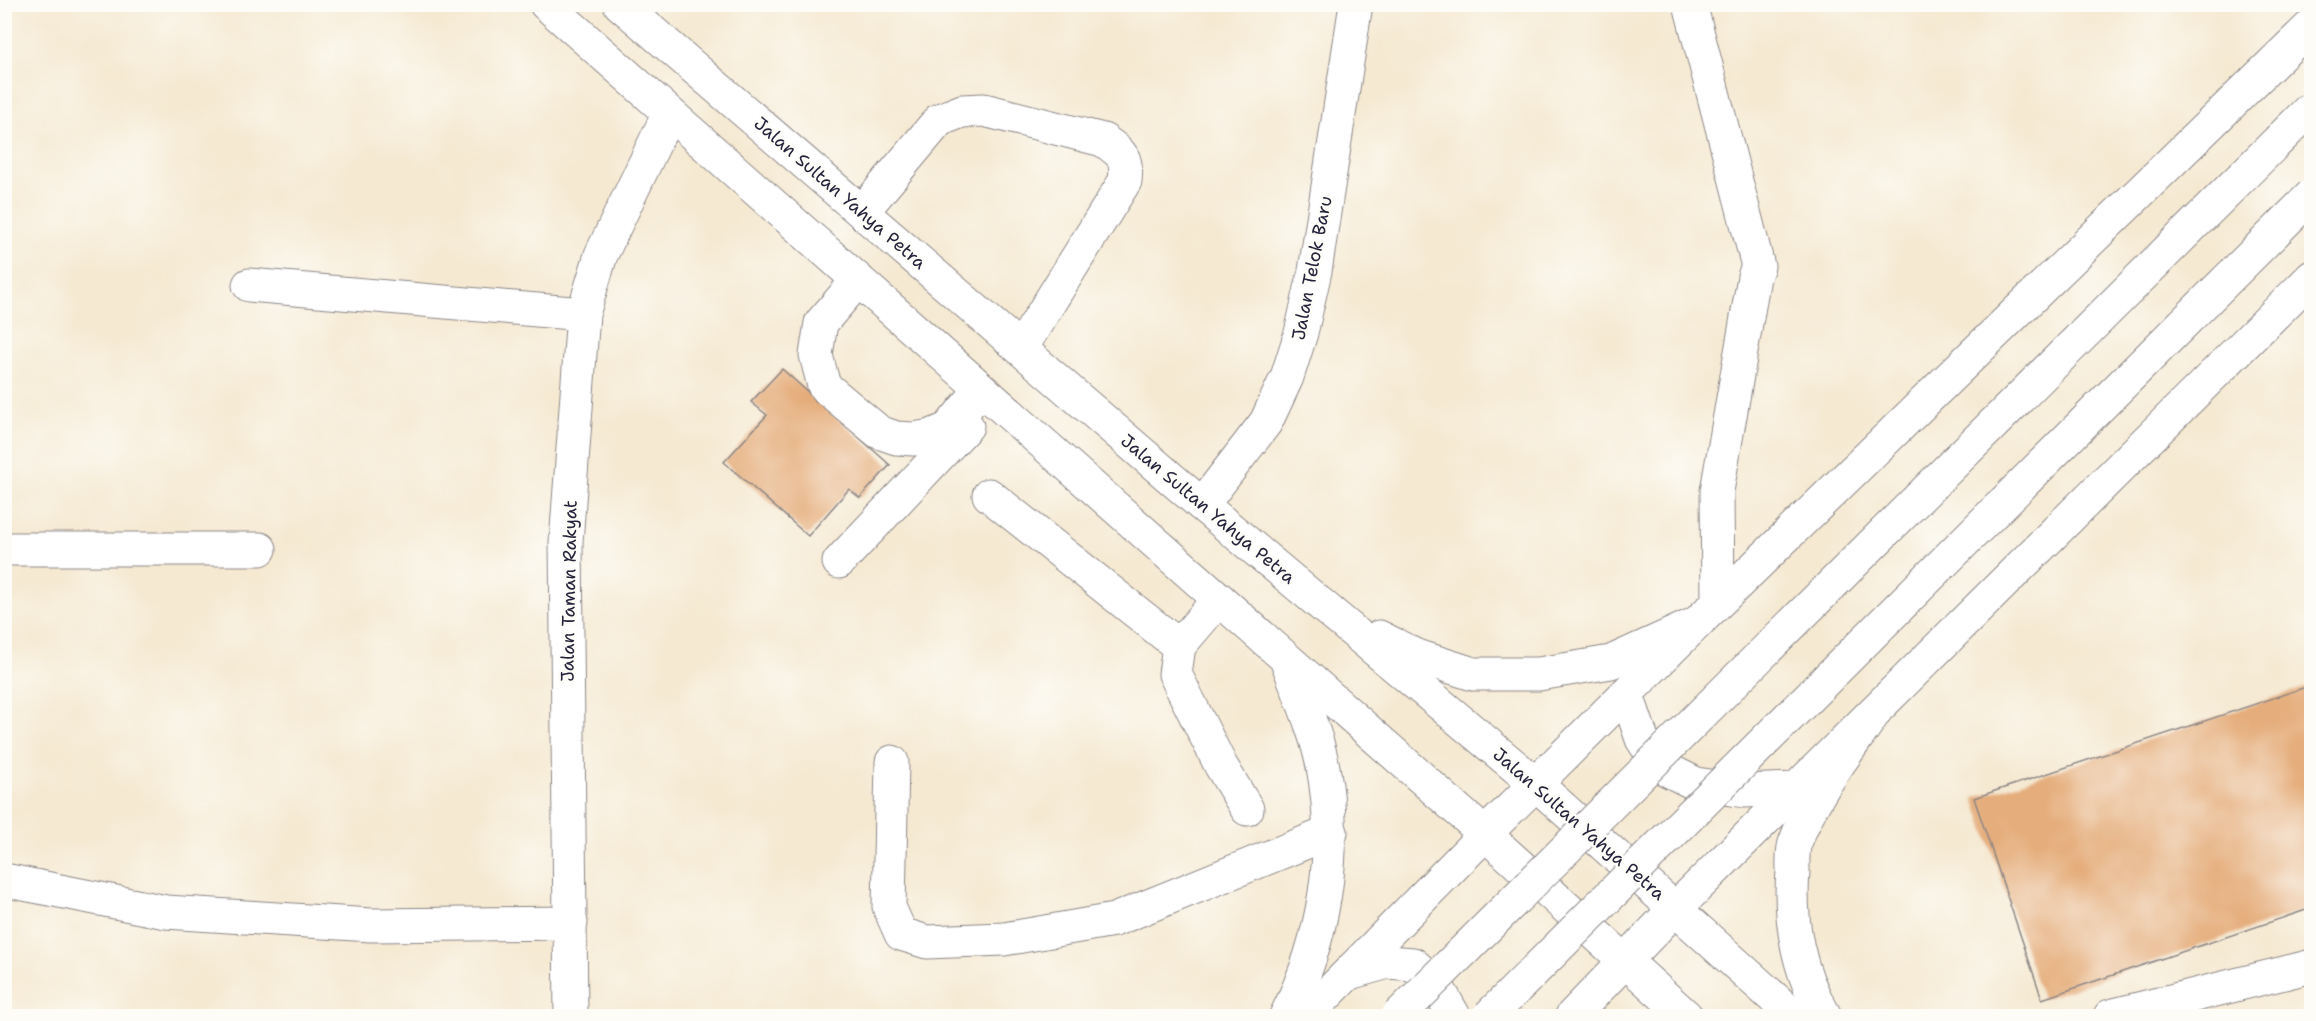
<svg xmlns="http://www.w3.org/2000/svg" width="2316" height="1021" font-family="'Shantell Sans',sans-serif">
<rect width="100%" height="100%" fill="#fdfcf7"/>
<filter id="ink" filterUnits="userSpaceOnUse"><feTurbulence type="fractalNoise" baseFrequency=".0167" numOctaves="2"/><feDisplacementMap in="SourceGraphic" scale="12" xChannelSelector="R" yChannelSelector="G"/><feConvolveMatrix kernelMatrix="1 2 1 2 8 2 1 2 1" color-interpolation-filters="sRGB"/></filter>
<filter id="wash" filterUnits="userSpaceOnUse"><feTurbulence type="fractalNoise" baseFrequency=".008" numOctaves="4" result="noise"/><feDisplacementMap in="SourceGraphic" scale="24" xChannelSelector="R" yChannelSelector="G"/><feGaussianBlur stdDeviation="1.35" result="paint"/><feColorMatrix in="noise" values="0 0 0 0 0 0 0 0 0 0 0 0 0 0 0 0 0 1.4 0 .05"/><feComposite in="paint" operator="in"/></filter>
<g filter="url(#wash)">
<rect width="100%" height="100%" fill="#f5e9d2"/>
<g id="blocks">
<g fill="#e5ad7c">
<path d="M782,369l108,96 -30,33 -11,-9 -41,47 -84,-74 43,-47 -16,-13z"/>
<path d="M2312,685v223l-270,91 -68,-201z"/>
</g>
</g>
</g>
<g filter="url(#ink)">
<use href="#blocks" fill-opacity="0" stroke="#8c8686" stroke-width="1.5"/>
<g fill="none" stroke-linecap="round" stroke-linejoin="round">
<g stroke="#8c8686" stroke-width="35">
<g id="minor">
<path d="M1690,4l68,262 -4,11 -37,214 1,111"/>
<path d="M862,212l77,-92 23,-9 22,-1 119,30c18,13 25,16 22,41l-104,167"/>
<path d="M858,280l-37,43 -5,32 8,31 55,46 17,6 18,1 17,-3 17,-7 33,-40"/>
<path d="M249,285l334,29"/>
<path d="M989,495l190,151"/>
<path d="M1202,505l64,-83 21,-45 14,-44 14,-62 41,-267"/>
<path d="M4,549h256"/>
<path d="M839,562l128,-136"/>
<path d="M1219,599l-40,47 -4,28 46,92 26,43"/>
<path d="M892,762l-3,145 12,27 26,8 77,-3 110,-19 217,-88"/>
<path d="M4,880l162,32 205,13 200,-2"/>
<path d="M571,1016l-5,-474 17,-228 18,-59 68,-142"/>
<path d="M2110,1016l202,-50"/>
</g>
</g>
<g stroke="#8c8686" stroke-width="35">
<g id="major">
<path d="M1627,695l15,44 18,27 36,18 49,7 51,-2"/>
<path d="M1349,973l39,-11 25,2 23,20 18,32"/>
<path d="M1306,1016l179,-182 212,-211 615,-598"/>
<path d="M1572,1016l103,-107 637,-632"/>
</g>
</g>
<g stroke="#8c8686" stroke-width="35">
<g id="highway">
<path d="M546,4l939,830 201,182"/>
<path d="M620,4l582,501 334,279 258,232"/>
<path d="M1379,637l38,19 56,18h66l72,-12 86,-39"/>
<path d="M1286,1016c38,-76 53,-165 37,-249 -7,-36 -23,-71 -35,-104"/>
<path d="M1825,1016c-27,-43 -36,-95 -32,-145 0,-9 -1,-19 2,-28 17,-48 53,-91 81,-133"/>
</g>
</g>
<use href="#minor" stroke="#fff" stroke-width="33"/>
<use href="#major" stroke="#fff" stroke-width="33"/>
<use href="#highway" stroke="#fff" stroke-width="33"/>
<g stroke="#8c8686" stroke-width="35" stroke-linecap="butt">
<g id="major-bridge">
<path d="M1398,1016l914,-909"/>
<path d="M1489,1016l823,-821"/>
</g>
</g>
<use href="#major-bridge" stroke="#fff" stroke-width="33"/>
</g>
</g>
<g text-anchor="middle" stroke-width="5" stroke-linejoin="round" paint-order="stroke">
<g font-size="18" fill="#22223b" stroke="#fdfcf7">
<text transform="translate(840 193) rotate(41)" y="6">Jalan Sultan Yahya Petra</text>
<text transform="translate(1312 268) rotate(-79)" y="6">Jalan Telok Baru</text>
<text transform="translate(1208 509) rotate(40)" y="6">Jalan Sultan Yahya Petra</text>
<text transform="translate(569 591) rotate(-89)" y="6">Jalan Taman Rakyat</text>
<text transform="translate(1579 824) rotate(41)" y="6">Jalan Sultan Yahya Petra</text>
</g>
</g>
<rect width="2316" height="1021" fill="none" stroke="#fdfcf7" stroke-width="24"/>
</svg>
